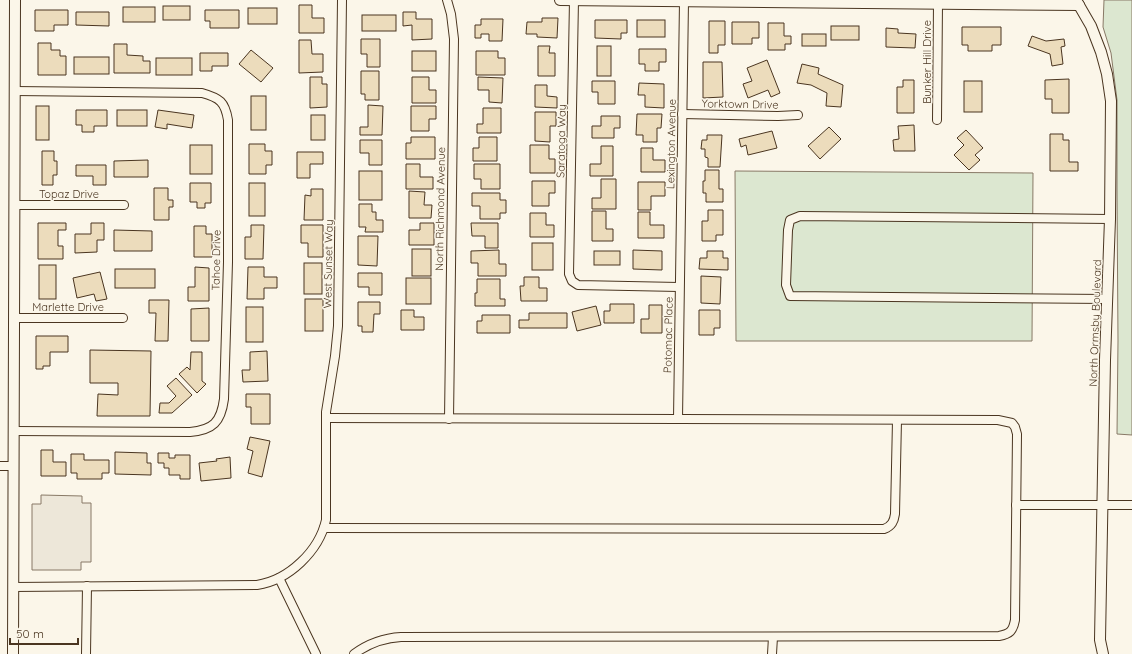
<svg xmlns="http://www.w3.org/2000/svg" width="1132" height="654" font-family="Quicksand,sans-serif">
<rect width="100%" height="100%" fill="#fbf6e9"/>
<g fill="#dce7d0" stroke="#887966">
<path d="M1104,0h28v435l-15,-1 1,-93 -1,-152v-89l-6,-47 -8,-26z"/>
<path d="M735,171l298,2 -1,168h-296z"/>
</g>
<path fill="#ede7d9" stroke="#887966" d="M41,495l41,1v7h9v59h-10v8h-49v-66h9z"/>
<g fill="#ecdcbc" stroke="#4a3520">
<path d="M299,5h13v13h12v15h-25z"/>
<rect x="163" y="6" width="27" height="14"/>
<rect x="123" y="7" width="32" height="15"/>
<rect x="248" y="8" width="29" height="16"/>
<path d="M35,10h33v15h-14v6h-19z"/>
<path d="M205,10h34v18h-29v-7h-5z"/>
<path d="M76,12h33v14l-33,-1z"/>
<path d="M403,12h13v7h16v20l-20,1v-15l-9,1z"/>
<rect x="362" y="15" width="34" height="16"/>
<path d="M542,18h16l-1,20 -20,-1v-3h-11l1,-12h15z"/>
<path d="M481,19h22l-1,22h-13v-7h-8v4h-6v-13h6z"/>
<path d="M595,20h32v13h-6v6l-26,-1z"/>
<rect x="637" y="20" width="28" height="17"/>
<path d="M709,21h16v24h-7v8h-9z"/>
<path d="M732,22h27v16h-7v6h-20z"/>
<path d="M768,23h16v13h7v8h-6v6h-17z"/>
<rect x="831" y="26" width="28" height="14"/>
<path d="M962,27h39v18h-9v6h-24v-6h-6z"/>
<path d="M886,28l12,1v4l18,1 -1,14 -29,-1z"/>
<rect x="802" y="34" width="24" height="12"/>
<path d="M1032,36l14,5 18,-2 1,7 -4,1 2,17 -11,2 -2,-12 -22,-8z"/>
<path d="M361,39h19v28h-13v-13h-6z"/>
<path d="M299,40h12l1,14h11v18l-24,1z"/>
<path d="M38,43h13v7h9v6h6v19h-28z"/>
<path d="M114,44h13v11l16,1v5h7v12h-36z"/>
<path d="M538,46h12l-1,7h6v23h-17z"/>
<rect x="597" y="46" width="14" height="30"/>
<path d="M639,49h27v13h-7v9h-14v-7h-6z"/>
<path d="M251,50l22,18 -12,14 -22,-18z"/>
<rect x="412" y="51" width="24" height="20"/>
<path d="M476,51h22v7h7v17h-29z"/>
<path d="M200,53h28v13h-16v5h-12z"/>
<rect x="74" y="57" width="35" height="17"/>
<rect x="156" y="58" width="36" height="17"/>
<path d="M767,60l13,33 -9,4 -3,-7 -20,8 -5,-14 9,-3 -5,-13z"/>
<path d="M703,62h19l1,35 -20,1z"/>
<path d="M802,64l17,4 -1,6 25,11 -2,22 -15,-1 1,-13 -16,-8 -14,-2z"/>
<path d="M361,71h18v29h-14v-6h-4z"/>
<path d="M310,77h12v7h5v23l-17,1z"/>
<path d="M412,77h17v13h7v13h-24z"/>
<path d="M478,77l25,1 -1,25 -13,-1v-12h-11z"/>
<path d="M1069,79v34h-17v-14h-7v-19z"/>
<path d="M903,80h11v33h-17v-26h6z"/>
<path d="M592,81h23v23h-17v-12h-6z"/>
<rect x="964" y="81" width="18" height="31"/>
<path d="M639,83l25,1v24l-19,-1v-12h-7z"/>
<path d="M535,85h12v11l10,1v11l-22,-1z"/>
<rect x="251" y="96" width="15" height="34"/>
<path d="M368,105l15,1 -1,29h-22v-8h8z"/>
<rect x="36" y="106" width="13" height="34"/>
<path d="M411,106h25v13h-7v12h-18z"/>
<path d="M483,108h18v25h-24v-9h6z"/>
<path d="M76,110h31v16h-13v6h-12v-7h-6z"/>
<rect x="117" y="110" width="30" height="16"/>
<path d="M158,110l36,5 -2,13 -25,-4v5l-12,-2z"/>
<path d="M535,112h21v14h-6v16l-15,-1z"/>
<path d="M637,114h25l-1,14h-4v14h-14v-7h-7z"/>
<rect x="311" y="115" width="14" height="25"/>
<path d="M601,116h19v12h-6v10h-22v-12h9z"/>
<path d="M914,125l1,26h-21l-1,-11 6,-1 -1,-13z"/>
<path d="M829,127l12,12 -21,20 -12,-13z"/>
<path d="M966,130l17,18 -8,7 5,5 -11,10 -15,-15 10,-10 -7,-7z"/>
<path d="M772,131l5,17 -29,7 -2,-10 -5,2 -2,-8z"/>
<path d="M1050,134h13v6h6v22h9v9h-28z"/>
<path d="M707,135h15l-2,32h-12v-9l-3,-1v-8h-4l1,-9h5z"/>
<path d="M411,137h24v22h-29v-16h5z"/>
<path d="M479,137h18v24h-24v-13h6z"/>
<path d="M360,140h22v25h-13v-12h-9z"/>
<path d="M249,144h16v7h7v14h-6v9h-17z"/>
<rect x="190" y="145" width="22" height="29"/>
<path d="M530,145h19v14h6v14h-25z"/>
<path d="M601,146h12v30h-23v-12h11z"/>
<path d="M641,148h12v12h12v12h-24z"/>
<path d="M42,151h12v10h3v14h-4v10h-11z"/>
<path d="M297,152h26v12h-13v14h-13z"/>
<path d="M148,160v17h-34v-16z"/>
<path d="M406,164h14v13h13v12h-27z"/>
<path d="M474,164h26v25h-19v-10h-7z"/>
<path d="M76,165h30v20h-13v-9h-17z"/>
<path d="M705,170h14v19h4v13h-17v-9h-3v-12h2z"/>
<rect x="359" y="171" width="23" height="29"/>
<path d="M601,179h15v30h-24v-11h9z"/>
<path d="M532,181h23v12h-6v13h-17z"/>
<path d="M638,182h27v14h-14v14h-13z"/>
<path d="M190,183h21v20h-6v5h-8v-6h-7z"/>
<rect x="249" y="183" width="16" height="33"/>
<path d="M154,188h14v12h5v7h-4v13h-15z"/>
<path d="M311,189h12v31h-19l1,-25 6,1z"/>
<path d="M409,191l16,1 -1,13h8l-1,13h-22z"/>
<path d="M472,193h28v7h6v13h-6v6h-20v-13h-8z"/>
<path d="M359,204h13v8h4v8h7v12h-18l1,-5h-7z"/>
<path d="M708,210h15v25h-7v6h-14v-20h6z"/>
<path d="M592,211h14v18h7v12h-21z"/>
<path d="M638,212h12v13h14v13h-26z"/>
<path d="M530,213h16v12h8v12h-24z"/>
<path d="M38,223h28v7h-8v16h5v13h-25z"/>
<path d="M91,223h13v17h-7v12l-22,1v-19h16z"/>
<path d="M420,223h14v22h-25v-15h11z"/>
<path d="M471,223h27v25h-13v-12h-13z"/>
<path d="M251,225h13l-1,34h-18v-22h6z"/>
<path d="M301,225h22v32h-15v-14h-7z"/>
<path d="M194,226h12v8h6v23h-18z"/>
<path d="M114,230l38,1v20h-38z"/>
<path d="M358,236h20l-1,30 -19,-1z"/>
<rect x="532" y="243" width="21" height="27"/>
<rect x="412" y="249" width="19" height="27"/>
<path d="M499,250v14h7v12h-28v-13h-7v-12z"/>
<path d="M633,250l29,1v19l-29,-1z"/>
<rect x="594" y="251" width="26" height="14"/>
<path d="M707,251h16v7h5v12l-29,-1 1,-11h7z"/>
<rect x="304" y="263" width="18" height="31"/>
<rect x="39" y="265" width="17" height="34"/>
<path d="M195,267l14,1v33h-21v-14h7z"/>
<path d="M248,267h16v10h13v11h-13v11h-17z"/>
<rect x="115" y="269" width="40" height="19"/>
<path d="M100,272l7,27 -11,2 -2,-7 -17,4 -4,-20z"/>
<path d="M358,273h24v22h-13v-8h-11z"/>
<path d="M701,276l20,1 -1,27 -19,-1z"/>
<path d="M524,277h15v11h8v13h-26l-1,-15h4z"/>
<rect x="406" y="278" width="25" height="26"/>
<path d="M477,279h23v20h5v7h-30v-13h2z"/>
<rect x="305" y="299" width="18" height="32"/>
<path d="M149,300h20l-1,41h-13l1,-28h-7z"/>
<path d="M358,302h22v12h-6l-1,18h-11v-6h-4z"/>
<path d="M610,304h24v19h-30v-12h6z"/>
<path d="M649,305h13v28h-21v-14h8z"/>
<path d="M596,306l5,19 -24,6 -5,-19z"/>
<rect x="246" y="307" width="17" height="35"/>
<path d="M209,308v33h-18v-32z"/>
<path d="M401,310h13v7h10v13h-23z"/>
<path d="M699,310h21v18h-6v7h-15z"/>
<path d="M529,313h38v15h-48v-8h10z"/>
<path d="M482,315h28v18h-33v-12h5z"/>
<path d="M36,336h32v16h-18v14h-7v3h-7z"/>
<path d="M90,350l61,1 -1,65h-53l1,-22 20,1v-12h-28z"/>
<path d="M267,351l1,30 -25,1 -1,-12h8v-18z"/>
<path d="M191,352h11v29l4,3 -9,9 -18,-19 8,-7 3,3z"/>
<path d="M176,378l16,17 -20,18h-13l1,-10h9l7,-7 -9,-10z"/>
<path d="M246,394h24v30h-19v-17h-5z"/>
<path d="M250,437l20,4 -8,36 -14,-4 5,-22 -6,-2z"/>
<path d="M41,450h12v12h13v14h-25z"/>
<path d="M115,452l32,1v10h4v12l-36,-1z"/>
<path d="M158,453h11v5h6v-3h15v24h-10v-4h-11v-7h-5v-5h-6z"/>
<path d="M71,454h13v6h25v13h-7v6h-25v-6h-6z"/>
<path d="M230,457l1,21 -30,3 -2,-18 18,-2 -1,-2z"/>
</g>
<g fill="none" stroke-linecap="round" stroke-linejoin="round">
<g stroke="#4a3520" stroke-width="10">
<g id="minor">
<path d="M447,0l4,14 3,25 -5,380"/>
<path d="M574,0l-5,274 3,7 6,4 101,2"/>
<path d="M682,114l96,2 20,-1"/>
<path d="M937,120l1,-117"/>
<path d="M14,205h110"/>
<path d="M1107,299l-317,-3 -4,-11 2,-55 2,-10 10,-4 310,3"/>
<path d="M14,318h109"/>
<path d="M326,418l672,2 14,3 3,4 2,7 -2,186c-2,11 -5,14 -16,16l-598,1c-18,1 -32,6 -47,17"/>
<path d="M678,419l6,-418"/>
<path d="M13,431l177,1c23,-2 31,-10 34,-33l4,-137v-142c-3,-18 -8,-22 -26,-27l-188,-2"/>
<path d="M0,466h13"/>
<path d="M1016,505h116"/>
<path d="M324,528l560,1c8,-3 10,-8 11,-15l2,-94"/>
<path d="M279,578l37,76"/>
<path d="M13,587l244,-2c32,-5 62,-34 69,-65v-108l9,-56 3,-30 4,-326"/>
<path d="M86,654l1,-68"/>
<path d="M772,654l1,-17"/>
</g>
</g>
<g stroke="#4a3520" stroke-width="12">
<g id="tertiary">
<path d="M560,0l519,5"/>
<path d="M1076,0l15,26 10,26 6,22 4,27 -1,118 -5,141 -5,280 3,14"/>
<path d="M13,654l2,-654"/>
</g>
</g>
<use href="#minor" stroke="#fbf6e9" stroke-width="8"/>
<use href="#tertiary" stroke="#fbf6e9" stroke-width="10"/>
</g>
<g text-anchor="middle" stroke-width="3" stroke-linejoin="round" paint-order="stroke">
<g font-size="11" fill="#4a3520" stroke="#fbf6e9">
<text transform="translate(927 62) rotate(-90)" y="4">Bunker Hill Drive</text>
<text transform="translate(740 104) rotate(1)" y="4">Yorktown Drive</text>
<text transform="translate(561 141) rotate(-89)" y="4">Saratoga Way</text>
<text transform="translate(671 144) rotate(-89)" y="4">Lexington Avenue</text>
<text x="69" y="198">Topaz Drive</text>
<text transform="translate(440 209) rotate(-89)" y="4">North Richmond Avenue</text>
<text transform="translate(216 260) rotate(-89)" y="4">Tahoe Drive</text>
<text transform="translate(328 264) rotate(-89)" y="4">West Sunset Way</text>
<text x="68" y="311">Marlette Drive</text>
<text transform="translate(1095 323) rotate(-88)" y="4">North Ormsby Boulevard</text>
<text transform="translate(668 335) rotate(-89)" y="4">Potomac Place</text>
</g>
</g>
<path d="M10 638v6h68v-6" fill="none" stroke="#4a3520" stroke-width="2"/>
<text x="16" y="638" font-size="12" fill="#4a3520" stroke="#fbf6e9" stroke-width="3" paint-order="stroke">50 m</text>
</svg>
